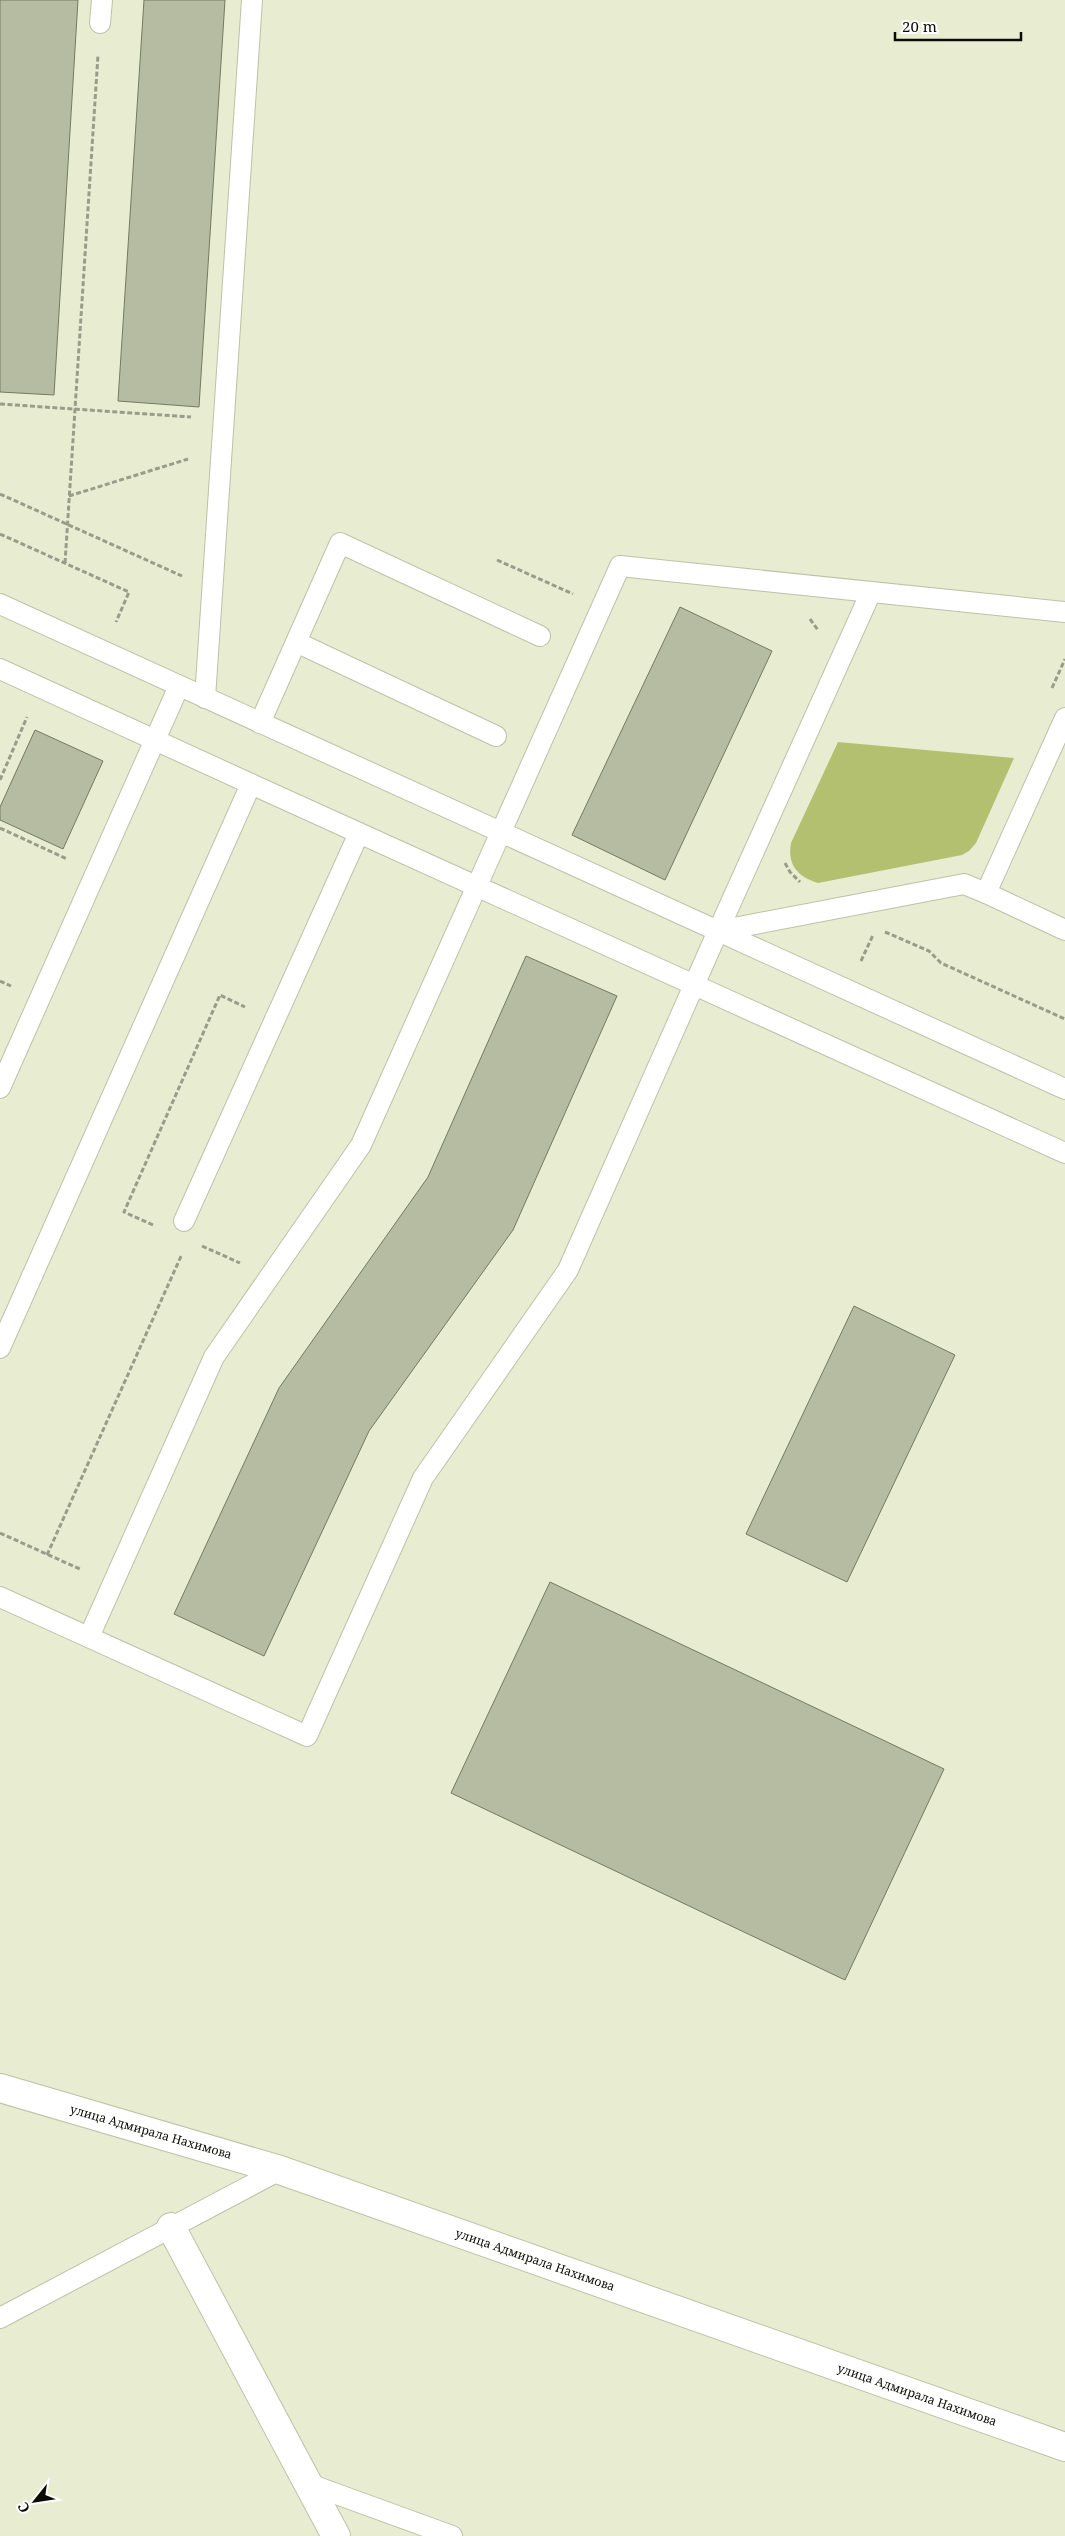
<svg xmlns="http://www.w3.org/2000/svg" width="1065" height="2536" font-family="'Noto Serif',serif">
<rect width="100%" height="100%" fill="#e8edd2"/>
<path fill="#b2c070" d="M838,742l176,16 -38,85 -7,8 -7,4 -144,28c-20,-6 -31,-18 -27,-40z"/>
<g fill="#b6bca2" stroke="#747960">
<path d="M0,0h78l-24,395 -54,-3z"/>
<path d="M144,0h81l-26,407 -81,-6z"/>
<path d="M680,607l92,44 -107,229 -93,-45z"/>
<path d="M35,730l68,31 -40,88 -63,-29v-13z"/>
<path d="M526,956l91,40 -104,234 -144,201 -105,225 -90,-42 105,-226 149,-211z"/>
<path d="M854,1306l101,49 -108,227 -101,-48z"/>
<path d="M550,1582l394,187 -99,211 -394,-187z"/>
</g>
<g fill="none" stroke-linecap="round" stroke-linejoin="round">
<g stroke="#bcc2a7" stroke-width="22">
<g id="lane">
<path d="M100,23l2,-23"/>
<path d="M871,592l-153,339 347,158"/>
<path d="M0,604l718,327 246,-47 22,9 79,-175"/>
<path d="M296,642l200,94"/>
<path d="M0,669l251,115"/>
<path d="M205,698l47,-698"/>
<path d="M260,723l80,-180 200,93"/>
<path d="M986,893l79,37"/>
<path d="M0,1088l179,-402"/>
<path d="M184,1221l175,-388"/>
<path d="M0,1348l251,-564 814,369"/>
<path d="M0,1597l307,139 116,-258 145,-208 150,-339"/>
<path d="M89,1637l125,-280 147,-212 259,-579 445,46"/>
<path d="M0,2318l280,-148"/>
<path d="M309,2484l143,52"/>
</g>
</g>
<g stroke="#bcc2a7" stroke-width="30">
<g id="street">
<path d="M0,2088l280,82 785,277"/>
<path d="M171,2227l165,309"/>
</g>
</g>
<g stroke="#989c88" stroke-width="3" stroke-dasharray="5 2.5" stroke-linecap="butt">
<path d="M0,404l191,13"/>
<path d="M0,494l182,82"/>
<path d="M69,496l119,-37"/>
<path d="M0,534l129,58 -13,30"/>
<path d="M497,560l76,34"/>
<path d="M65,563l33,-508"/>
<path d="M810,619l8,11"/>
<path d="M1052,688l13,-29"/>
<path d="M0,780l27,-63"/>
<path d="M0,828l67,31"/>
<path d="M785,863l5,9 10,10"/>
<path d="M885,932l44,19 12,12 124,56"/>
<path d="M861,961l12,-26"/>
<path d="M0,981l11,5"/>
<path d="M153,1225l-29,-13 96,-217 25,12"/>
<path d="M202,1246l38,17"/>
<path d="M0,1533l82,37"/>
<path d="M47,1555l135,-301"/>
</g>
<use href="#lane" stroke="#fff" stroke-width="20"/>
<use href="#street" stroke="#fff" stroke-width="28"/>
</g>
<g text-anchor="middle" stroke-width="4" stroke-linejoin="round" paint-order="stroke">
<g font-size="12" fill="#0b0c04" stroke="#fff">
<text transform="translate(151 2132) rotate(16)" y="4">улица Адмирала Нахимова</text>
<text transform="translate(535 2260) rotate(19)" y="4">улица Адмирала Нахимова</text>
<text transform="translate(917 2395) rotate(19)" y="4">улица Адмирала Нахимова</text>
</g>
</g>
<g transform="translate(35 2501) rotate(240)" stroke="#ffffff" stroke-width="4" paint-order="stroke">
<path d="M0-4L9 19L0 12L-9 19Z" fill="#0b0c04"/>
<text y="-8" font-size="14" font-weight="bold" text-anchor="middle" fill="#0b0c04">С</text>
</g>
<path d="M895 32v8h126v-8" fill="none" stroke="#0b0c04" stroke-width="2.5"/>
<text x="902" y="32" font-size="15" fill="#0b0c04" stroke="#ffffff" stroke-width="4" paint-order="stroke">20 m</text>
</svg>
